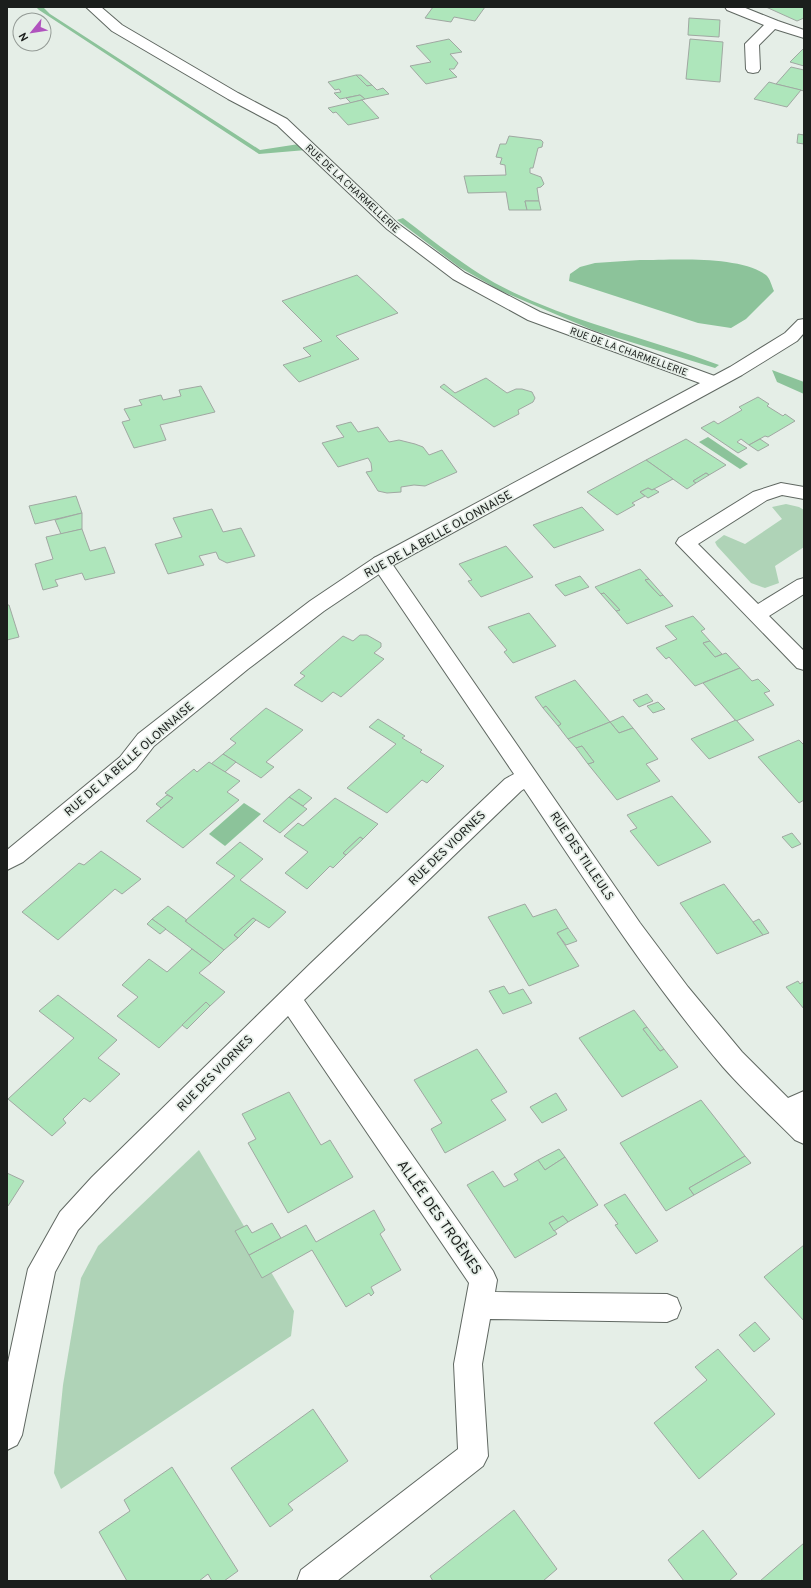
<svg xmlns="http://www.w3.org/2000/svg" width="811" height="1588" font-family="Overpass,sans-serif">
<rect width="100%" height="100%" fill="#e5eee7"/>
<g fill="#afd3b7">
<path d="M786,504l13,3 5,3v37l-29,19 4,17 -14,5 -14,-5 -34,-37 -2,-4 9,-7 21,9 37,-25 -10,-12z"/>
<path d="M199,1150l95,161 -3,25 -230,153 -7,-16 9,-88 18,-107 17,-32z"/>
</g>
<g fill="#8cc39a">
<path d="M36,7h7l7,7 210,136 39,-6 7,6 -47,4 -220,-144z"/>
<path d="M403,218c37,28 73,58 116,77 65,30 134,45 200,70l-4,3 -120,-37 -94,-40 -42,-24 -62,-47z"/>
<path d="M640,260c32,0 99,-5 126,15 4,3 6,12 8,16l-28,28 -15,9 -33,-5 -129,-42 1,-7 10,-7 15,-4z"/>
<path d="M772,370l32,12v12l-27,-12z"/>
<path d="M708,437l40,27 -8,5 -41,-27z"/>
<path d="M244,803l17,11 -36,32 -16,-12z"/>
</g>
<g fill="#aee6bb" stroke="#a0a8a2">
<path d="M433,7h52l-10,14 -21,-4 -3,5 -26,-4z"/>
<path d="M766,7h38v11l-7,3z"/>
<path d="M689,18l31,2 -1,17 -31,-2z"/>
<path d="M449,39l13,13 -12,2 8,9 -4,6h-5l8,8 -31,7 -16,-18 21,-4 -15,-16z"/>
<path d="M690,39l33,3 -3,40 -34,-3z"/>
<path d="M804,48v18l-14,-4z"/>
<path d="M791,67l13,3v21l-28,-7z"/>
<path d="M356,75h5l11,10 -5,1z"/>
<path d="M356,75l11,11 5,-1 5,5 6,-2 6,6 -24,5 -5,-4 -20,4 -6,-6 7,-1 -2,-3 -4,1 -7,-8z"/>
<path d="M769,82l7,2 25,6 -14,17 -33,-8z"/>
<path d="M360,95l5,4 -14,4 -5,-5z"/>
<path d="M362,100l17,18 -31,7 -12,-13 -3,1 -5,-5z"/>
<path d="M798,134l6,1v9l-7,-1z"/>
<path d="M509,136l32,4 2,2 -1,5 -4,1 -5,20h-3v5l11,4 3,7 -3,3 -4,1 2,13h-14l2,9h-18l-3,-18 -38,1 -4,-17 42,-1 -1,-10 -5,-1 2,-6 -6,-1 4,-13h6z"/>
<path d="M525,201h14l2,9h-14z"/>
<path d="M357,275l41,38 -62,23 23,23 -60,23 -16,-17 28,-9 -8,-8 19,-7 -40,-40z"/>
<path d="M486,378l21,15 9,-4h6l10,3 3,6 -2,4 -15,8 1,4 -25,13 -54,-40 4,-3 11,9z"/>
<path d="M201,386l14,26 -55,13 6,15 -32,8 -12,-26 8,-2 -6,-11 18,-4 -3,-5 22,-5 2,5 18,-4 -2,-6z"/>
<path d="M758,397l11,7 -2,2 16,10 2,-2 10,7 -27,16 -3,-1 -16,9 -8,-6 -4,3 10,6 -9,5 -37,-25 13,-7 4,3 24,-14 -3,-3z"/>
<path d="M351,422l7,10 20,-5 11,15 10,-2 16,4 8,3 6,8 13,-5 15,22 -32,14 -11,-1 -13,2v5l-14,1 -9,-2 -12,-19 6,-1 -1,-8 -3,-5 -30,9 -16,-24 22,-6 -8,-11z"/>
<path d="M686,439l40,26 -17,10 -3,-2 -13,8 3,2 -9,6 -41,-29z"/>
<path d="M760,439l9,6 -11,6 -9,-6z"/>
<path d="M646,460l27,19 -21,11 -4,-2 -8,4 5,4 -13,7 3,2 -18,10 -30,-23z"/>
<path d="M706,473l3,2 -13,8 -3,-2z"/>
<path d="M648,488l4,2 2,-1 5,3 -11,6 -8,-6z"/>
<path d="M76,496l6,17 -47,11 -6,-18z"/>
<path d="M582,507l22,23 -50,18 -21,-23z"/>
<path d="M212,509l11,23 18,-4 14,28 -28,7 -8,-4 -3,-7 -17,4 5,9 -36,9 -13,-30 27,-7 -9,-19z"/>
<path d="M82,513v16l-21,5 -6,-14z"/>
<path d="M82,529l8,22 15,-4 10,26 -30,7 -3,-7 -27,7 3,6 -15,4 -8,-26 18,-5 -7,-22z"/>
<path d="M506,546l27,31 -52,20 -13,-16 4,-1 -13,-16z"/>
<path d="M640,569l9,10 -4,1 15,16 3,-1 10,11 -46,18 -11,-13 4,-1 -16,-17 -3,1 -6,-7z"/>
<path d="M580,576l9,11 -24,9 -10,-11z"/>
<path d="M649,579l14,16 -3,1 -15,-16z"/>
<path d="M604,593l16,17 -4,1 -15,-17z"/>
<path d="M7,605h2l10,32 -12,3z"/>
<path d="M529,613l27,33 -43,17 -9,-11 3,-2 -19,-23z"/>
<path d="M693,616l12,13 -4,2 9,10 -7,2 12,14 11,-4 14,15 -45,18 -26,-29 -3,2 -10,-11 21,-9 -12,-13z"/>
<path d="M360,635h7l14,8v4l-7,6 10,6 -43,38 -8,-5 -11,10 -28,-17 11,-9 -5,-3 43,-37 10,5z"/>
<path d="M710,641l12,13 -7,3 -12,-14z"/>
<path d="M740,668l12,13 6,-2 12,12 -6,2 10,12 -38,16 -33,-38z"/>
<path d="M575,680l35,42 -42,17 -10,-13 3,-2 -15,-18 -3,2 -8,-11z"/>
<path d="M647,694l6,7 -14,6 -6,-7z"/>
<path d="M658,702l7,7 -12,4 -6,-7z"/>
<path d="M546,706l15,18 -3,2 -15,-18z"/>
<path d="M266,708l37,22 -37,32 8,5 -13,11 -38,-24 13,-11 -6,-4z"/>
<path d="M623,716l10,12 -14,5 -9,-11z"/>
<path d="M378,719l27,17 -3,2 20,12 -2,2 24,14 -17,17 -5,-3 -35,33 -40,-25 49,-44 -27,-17z"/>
<path d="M736,720l18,20 -45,19 -18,-20z"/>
<path d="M610,722l9,11 14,-5 25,31 -12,5 14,17 -43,19 -29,-36 6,-2 -12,-16 -6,2 -8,-9z"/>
<path d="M799,740l5,5v55l-5,3 -41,-46z"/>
<path d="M582,746l12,16 -6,2 -12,-16z"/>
<path d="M223,754l13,8 -11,10 -14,-8z"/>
<path d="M209,762l31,19 -13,11 12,8 -56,48 -37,-27 27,-23 -8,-5 29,-24 3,3z"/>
<path d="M299,789l13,9 -9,8 -14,-9z"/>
<path d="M167,795l6,3 -12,10 -5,-4z"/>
<path d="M672,796l39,46 -53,24 -28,-35 7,-3 -10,-13z"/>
<path d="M289,797l18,12 -27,24 -17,-12z"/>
<path d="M335,798l43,26 -15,15 -3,-2 -17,16 3,2 -13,13 -3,-2 -23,23 -22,-16 23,-21 -24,-16 14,-13 5,3z"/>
<path d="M792,833l9,11 -9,4 -10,-11z"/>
<path d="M360,837l3,2 -17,16 -3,-2z"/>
<path d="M240,842l23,17 -23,21 46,32 -17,16 -16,-10 -19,17 4,3 -14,12 -39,-29 50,-45 -19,-13z"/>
<path d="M101,851l40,28 -19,15 -7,-5 -57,51 -36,-28 57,-49 5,2z"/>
<path d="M724,884l39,51 -46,19 -37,-51z"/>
<path d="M525,904l8,13 23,-8 12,19 -11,5 22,33 -50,20 -41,-69z"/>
<path d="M168,906l19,14 -2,1 39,29 -13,13 -59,-44z"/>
<path d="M253,918l3,2 -18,18 -4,-3z"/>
<path d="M152,919l14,10 -6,5 -13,-10z"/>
<path d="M759,919l10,14 -6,2 -10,-13z"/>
<path d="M568,928l9,13 -11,4 -9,-12z"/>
<path d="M192,949l19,14 -12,10 26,19 -15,14 -4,-4 -47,46 -42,-32 21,-19 -16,-12 27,-26 18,13z"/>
<path d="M798,981l2,3 4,-3v28l-18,-22z"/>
<path d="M504,986l5,8 14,-5 9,14 -29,11 -14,-23z"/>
<path d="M58,995l59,45 -19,18 22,16 -30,28 -6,-4 -21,21 3,4 -14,13 -44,-37 66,-61 -35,-27z"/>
<path d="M206,1002l4,4 -23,23 -5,-4z"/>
<path d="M634,1010l13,17 -4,2 17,22 4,-2 14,18 -56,30 -43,-59z"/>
<path d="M647,1027l17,22 -4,2 -17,-22z"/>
<path d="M477,1049l30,43 -16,8 15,20 -61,33 -14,-24 11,-6 -28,-43z"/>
<path d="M289,1092l32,53 9,-5 23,37 -65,36 -40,-70 8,-4 -14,-25z"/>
<path d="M556,1093l11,17 -25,13 -12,-16z"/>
<path d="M701,1100l44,56 -56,32 5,7 -28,16 -46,-68z"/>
<path d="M559,1149l6,8 -20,13 -7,-10z"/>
<path d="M745,1156l6,7 -57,32 -5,-7z"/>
<path d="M565,1157l33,48 -30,17 -5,-6 -14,7 8,11 -42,24 -48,-73 26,-14 11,16 14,-7 -4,-6 24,-14 7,10z"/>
<path d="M7,1173l17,8 -16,25 -1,-1z"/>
<path d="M625,1194l33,47 -22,13 -21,-29 3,-1 -14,-19z"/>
<path d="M374,1210l11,20 -5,4 21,36 -30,17 3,6 -3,3 -2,-3 -23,14 -34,-57 -50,28 -13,-23 57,-30 10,17z"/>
<path d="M563,1216l5,6 -14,9 -5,-8z"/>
<path d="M272,1223l9,15 -32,17 -14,-24 12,-6 5,8z"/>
<path d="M804,1245v76l-40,-44z"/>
<path d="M755,1322l15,17 -16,13 -15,-17z"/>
<path d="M718,1349l57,65 -76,65 -45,-56 53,-43 -12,-13z"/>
<path d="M313,1409l35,52 -60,43 5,6 -23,17 -39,-59z"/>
<path d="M172,1467l66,104 -14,10h-12l-4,-7 -9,7h-72l-28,-49 31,-21 -6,-11z"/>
<path d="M514,1510l43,59 -14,12h-110l-3,-5z"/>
<path d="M703,1530l34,44 -8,7h-45l-16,-21z"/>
<path d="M804,1543v38h-44z"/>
</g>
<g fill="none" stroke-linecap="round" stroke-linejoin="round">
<g stroke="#606862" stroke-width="2">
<g id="street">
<path d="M86,7h15l21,18 116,68 49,26 110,104 68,50 75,39 180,66 3,4 -3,4 -6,1 -6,-1 -180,-66 -75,-41 -66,-50 -110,-104 -49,-26 -116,-68z"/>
<path d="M725,7h18l35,14 26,9v8l-29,-9 -16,16 1,24 -2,3 -5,1 -5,-1 -2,-3 -1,-25 19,-19 -37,-15z"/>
<path d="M781,483l23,4v12l-22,-4 -15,5 -69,44 60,60 39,-24 7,-2v16l-35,22 35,35v19l-7,-2 -121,-125 3,-5 74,-46z"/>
<path d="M381,556l7,2 252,365 48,64 54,65 46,46 16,-7v53l-9,-4c-24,-24 -49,-47 -72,-73 -74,-87 -135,-183 -199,-278l-3,2 -217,209 189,271 4,9 -2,12 172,2 10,4 4,10 -4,10 -10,4 -177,-3 -8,45 6,92 -5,10 -146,115h-40l4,-11 157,-121 -4,-85 15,-81 -181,-267 -178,179 -32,35 -23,42 -33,163 -5,10 -10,5v-83l21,-98 32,-57 32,-35 219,-214 194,-184 9,-5 -143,-211 3,-5z"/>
</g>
</g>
<g stroke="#606862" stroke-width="2">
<path id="secondary" d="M804,319v14l-7,8 -55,34 -354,193 -64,43 -76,58 -94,77 -18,23 -113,93 -16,8v-20l113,-93 18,-23 96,-75 76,-58 64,-43 356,-191 55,-34 13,-13z"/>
</g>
<use href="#street" fill="#fff" fill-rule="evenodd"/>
<use href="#secondary" fill="#fff" fill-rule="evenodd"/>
</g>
<g text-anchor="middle" stroke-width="3.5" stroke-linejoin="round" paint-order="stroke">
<g font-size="10" fill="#1b1e1c" stroke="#e5eee7">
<text transform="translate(353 188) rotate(43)" y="4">RUE DE LA CHARMELLERIE</text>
<text transform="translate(629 351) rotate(20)" y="4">RUE DE LA CHARMELLERIE</text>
</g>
<g font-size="12" fill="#1b1e1c" stroke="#e5eee7">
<text transform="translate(438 534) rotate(-29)" y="4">RUE DE LA BELLE OLONNAISE</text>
<text transform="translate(129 759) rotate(-41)" y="4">RUE DE LA BELLE OLONNAISE</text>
<text transform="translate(447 848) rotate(-44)" y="4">RUE DES VIORNES</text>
<text transform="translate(582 856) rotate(56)" y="4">RUE DES TILLEULS</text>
<text transform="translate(215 1073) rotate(-45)" y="4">RUE DES VIORNES</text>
</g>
<g font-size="14" fill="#1b1e1c" stroke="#e5eee7">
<text transform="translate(440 1217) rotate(55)" y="5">ALLÉE DES TROÈNES</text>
</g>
</g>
<rect width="811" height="1588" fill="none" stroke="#1b1e1c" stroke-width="16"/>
<g transform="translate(32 32) rotate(240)"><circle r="19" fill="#e5eee7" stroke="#949b96"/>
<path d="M0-3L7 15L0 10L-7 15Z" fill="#b053be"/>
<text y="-6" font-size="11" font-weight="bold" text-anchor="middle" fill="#1b1e1c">N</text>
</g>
</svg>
